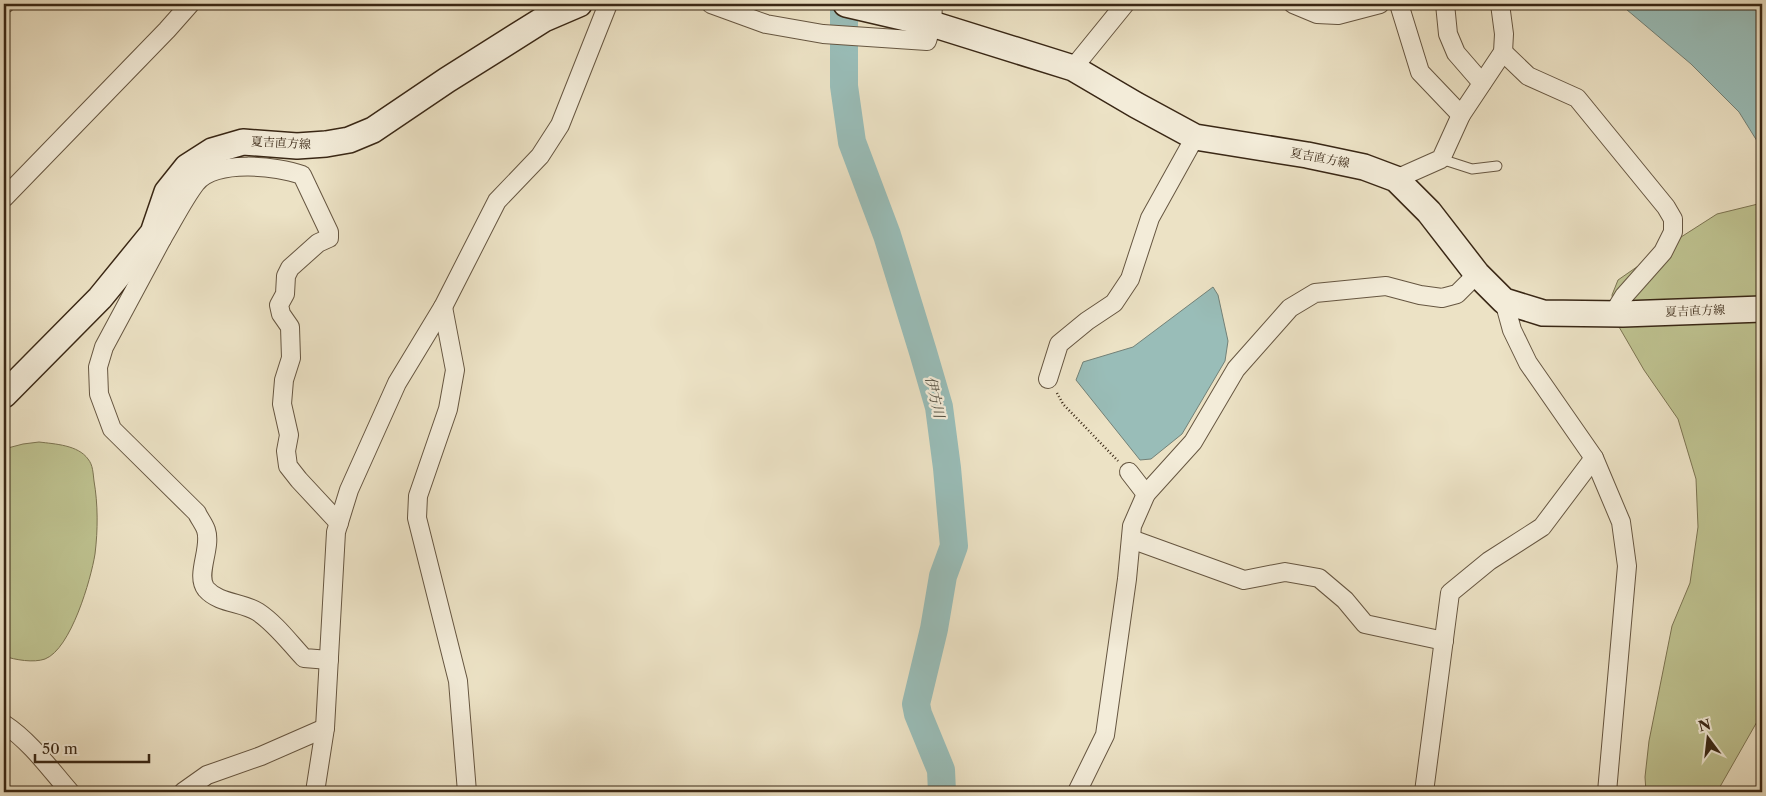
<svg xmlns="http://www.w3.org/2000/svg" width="1766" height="796" font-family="'Libre Caslon Text','Noto Serif JP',serif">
<rect width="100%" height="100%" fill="#ece2c5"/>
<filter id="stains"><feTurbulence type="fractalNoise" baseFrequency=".004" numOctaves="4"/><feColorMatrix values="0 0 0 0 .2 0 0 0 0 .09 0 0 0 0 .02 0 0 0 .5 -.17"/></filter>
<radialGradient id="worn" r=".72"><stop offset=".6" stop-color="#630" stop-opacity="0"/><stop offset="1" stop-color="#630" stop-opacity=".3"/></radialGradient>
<g fill="#bec290" stroke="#7c7452">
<path d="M1762,203v510l-45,79h-71l-1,-15 4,-36 23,-115 18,-43 8,-56 -2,-48 -18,-60 -34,-49 -29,-50 -3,-25 6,-15 49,-34 50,-32z"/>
<path d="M39,442c16,2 39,3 49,17 5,6 5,14 6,22 4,23 4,49 1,73 -4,25 -24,95 -50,105 -11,4 -30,1 -41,-3v-207l19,-5z"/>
</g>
<g fill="#99bdb8" stroke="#738177">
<path d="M1620,4h142v145l-23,-37 -48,-48z"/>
<path d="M1213,287l5,8 10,46 -3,20 -43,73 -31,25 -11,1 -64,-80 7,-18 50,-15z"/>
</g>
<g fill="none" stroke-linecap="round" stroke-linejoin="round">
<path stroke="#99bdb8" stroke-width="28" d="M844,4v82l8,56 35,93 36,117 16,55 8,61 7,78 -11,30 -9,53 -18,75 2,10 23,56 1,22"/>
<g stroke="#665641" stroke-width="11">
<path id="service" d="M1441,159l31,10 25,-3"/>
</g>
<g stroke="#665641" stroke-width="20">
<g id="minor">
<path d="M4,4h1"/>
<path d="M711,4l55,20 57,10 104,7 5,-17 1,-20"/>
<path d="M1293,4l24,10 21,1 42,-11"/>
<path d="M1399,4l21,68 41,43"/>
<path d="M1445,4l3,30 8,19 26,30"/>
<path d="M1503,52l25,24 49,22 89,109 7,12v13l-10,20 -39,44 -11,18"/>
<path d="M1073,68l52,-64"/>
<path d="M1396,179l45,-20 20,-44 42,-63 1,-18 -4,-30"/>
<path d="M4,198l163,-168 23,-26"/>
<path d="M153,233l9,6 -58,108 -6,20 1,27 13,35 85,84c2,5 7,11 9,17 6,18 -11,45 0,59 13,15 37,13 52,23 18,12 31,30 46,46l25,2"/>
<path d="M162,239c11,-18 21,-39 34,-56 20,-24 81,-17 106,-8l27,57v6l-11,5 -28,25 -4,8 -1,18 -6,11 2,9 9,13 1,31 -7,22 -2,24 7,31 -3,16 2,15 11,14 40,43"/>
<path d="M1504,301l8,29 16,33 66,95 27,64 6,44 -20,226"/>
<path d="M443,307l12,63 -7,39 -30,87 -1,22 41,163 9,111"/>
<path d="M1048,379l11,-35 28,-23 27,-18 16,-24 20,-61 45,-81"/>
<path d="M1129,472l17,22"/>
<path d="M1131,539l113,41 41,-8 34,6 26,22 20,24 79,17"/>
<path d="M4,724c26,17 46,45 66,68"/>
<path d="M183,792l24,-17 54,-19 64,-28"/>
<path d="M315,792l10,-64 11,-196 13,-42 48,-107 46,-76 54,-106 43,-45 20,-31 48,-121"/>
<path d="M1077,792l28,-57 22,-156 5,-53 14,-32 47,-52 43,-73 54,-61 25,-15 71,-7 34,9 22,3 15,-4 20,-20"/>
<path d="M1424,792l26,-199 39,-32 53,-34 52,-69"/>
</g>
</g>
<g stroke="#392715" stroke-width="28">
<g id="secondary">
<path d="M846,4l86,20 141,44 63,37 59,32 112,18 57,12 32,12 33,33 48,62 27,27 39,12 80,1 139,-5"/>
<path d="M4,395l96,-97 53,-65 14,-41 20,-25 25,-16 31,-9 54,4 29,-2 23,-4 24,-10 74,-50 97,-61 35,-15"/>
</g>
</g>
<path stroke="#392715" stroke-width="2.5" stroke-dasharray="1 2.5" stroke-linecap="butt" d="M1057,393l6,11 55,57"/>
<use href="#service" stroke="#f3ecd9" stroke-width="9"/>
<use href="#minor" stroke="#f3ecd9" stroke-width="18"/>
<use href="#secondary" stroke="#f3ecd9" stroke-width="25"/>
</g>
<g text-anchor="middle" stroke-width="4.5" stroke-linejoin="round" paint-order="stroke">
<g font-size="12" fill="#392715" stroke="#f3ecd9">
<text transform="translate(281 143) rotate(3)" y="4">夏吉直方線</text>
<text transform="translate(1320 158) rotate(11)" y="4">夏吉直方線</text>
<text transform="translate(1695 311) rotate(-2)" y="4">夏吉直方線</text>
</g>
<g font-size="14" font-style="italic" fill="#514c3e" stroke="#f3ecd9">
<text transform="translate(935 397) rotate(77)" y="5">伊方川</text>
</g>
</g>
<rect width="1766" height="796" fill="none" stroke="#ece2c5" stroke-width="20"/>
<rect x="5" y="5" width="1756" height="786" fill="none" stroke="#392715" stroke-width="2.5"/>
<rect x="10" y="10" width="1746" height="776" fill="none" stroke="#392715"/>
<g transform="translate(1708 738) rotate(345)" stroke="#f3ecd9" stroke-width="4" paint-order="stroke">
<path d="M0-4L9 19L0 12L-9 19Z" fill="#392715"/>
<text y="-8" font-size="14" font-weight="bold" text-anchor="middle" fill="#392715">N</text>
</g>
<path d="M35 754v8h114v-8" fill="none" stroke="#392715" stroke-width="2.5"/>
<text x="42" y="754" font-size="15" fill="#392715" stroke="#f3ecd9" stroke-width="4" paint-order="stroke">50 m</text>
<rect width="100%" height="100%" filter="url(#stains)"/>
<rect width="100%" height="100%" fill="url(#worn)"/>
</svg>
